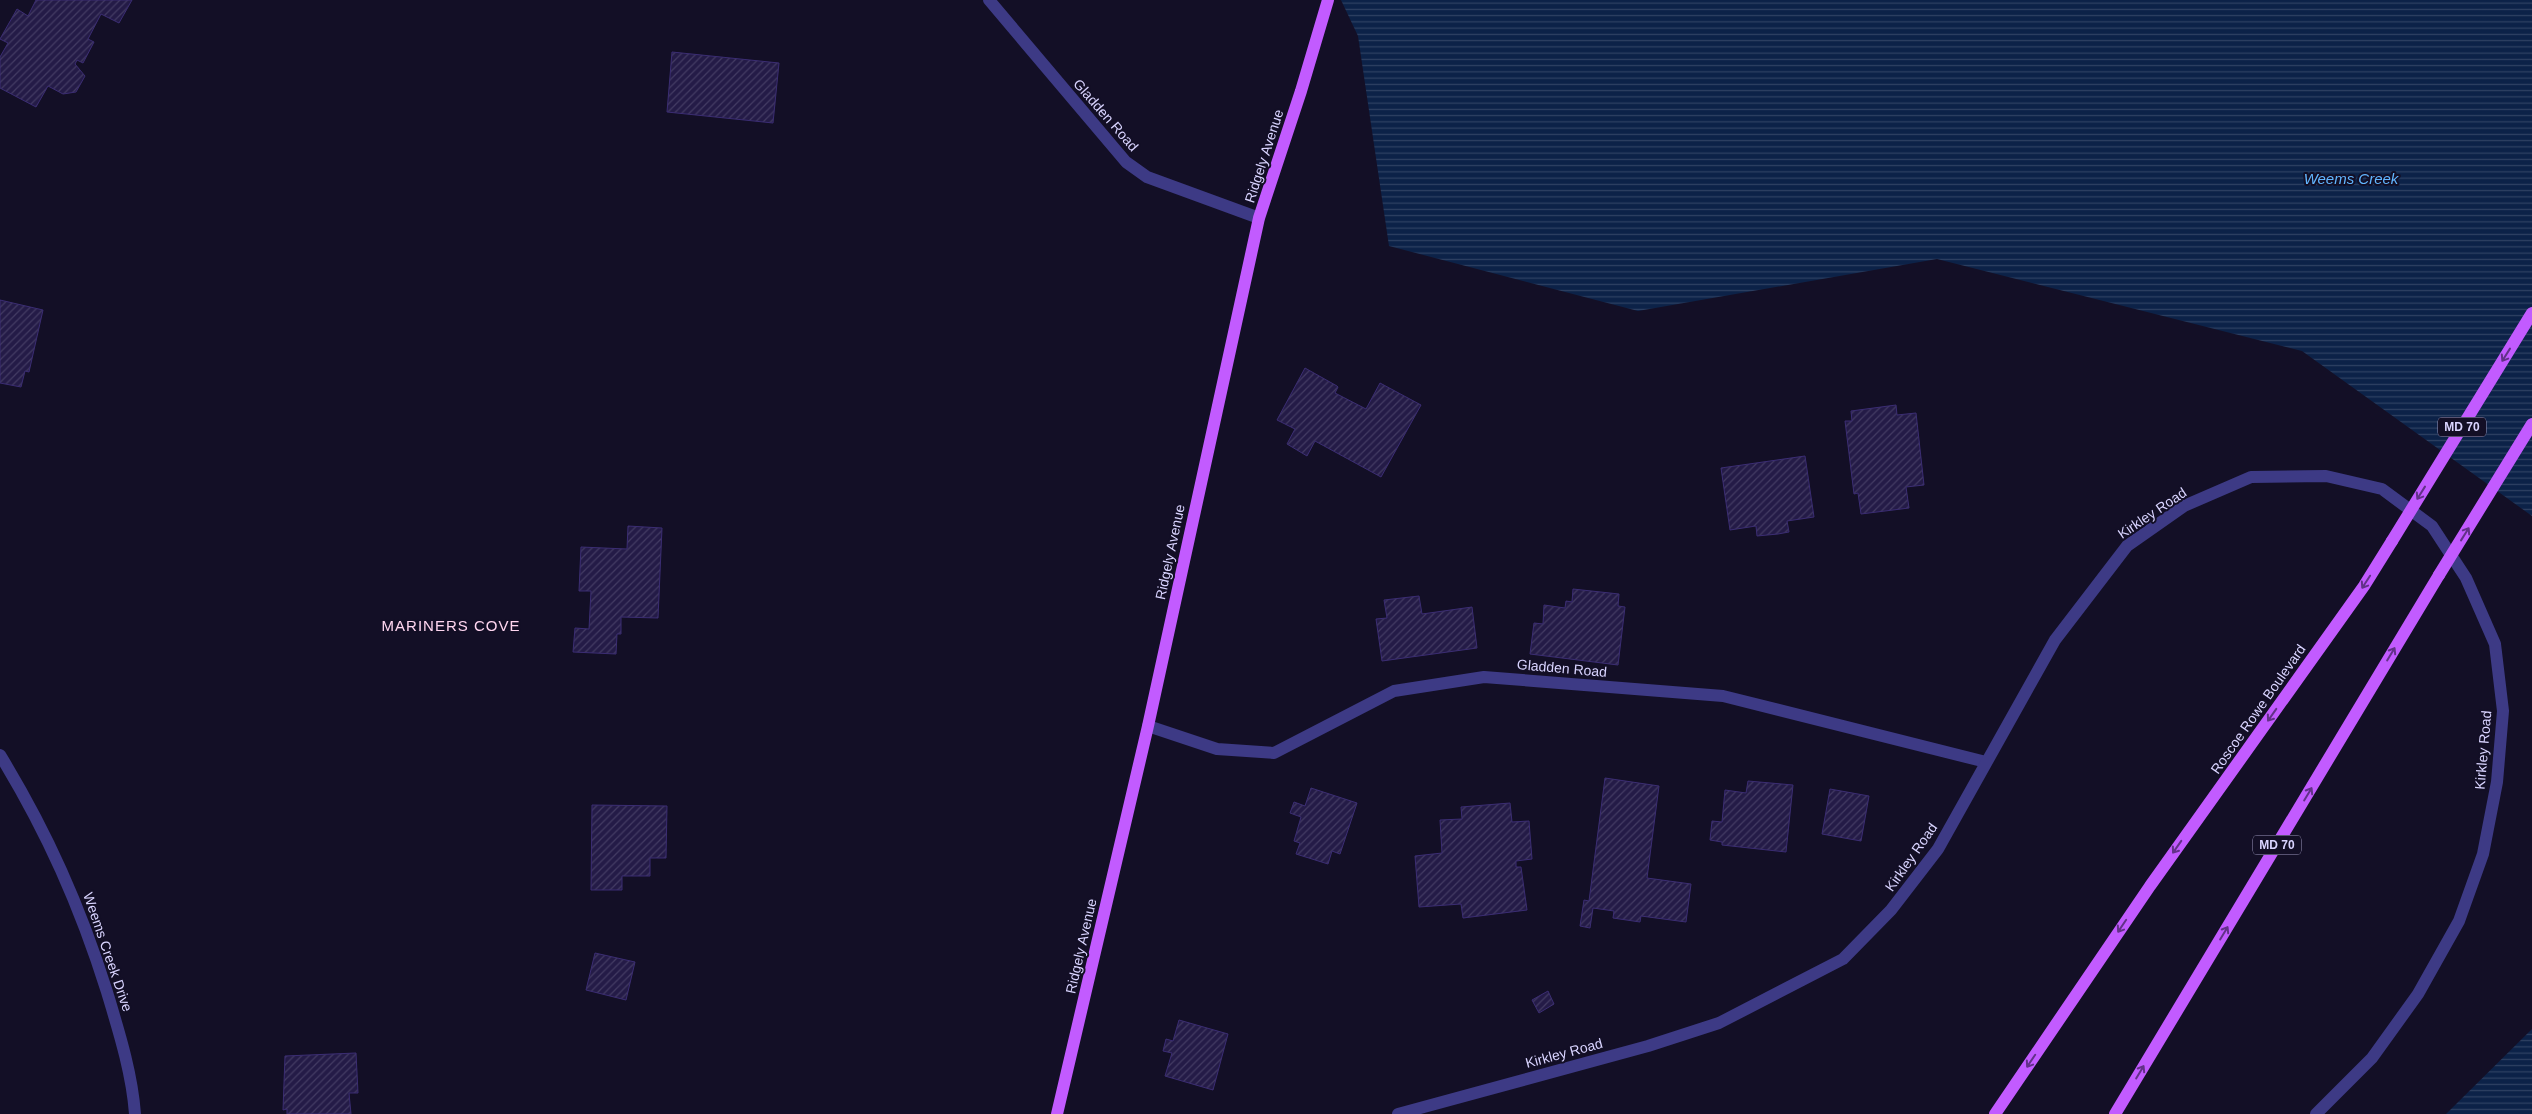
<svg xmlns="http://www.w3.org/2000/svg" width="2532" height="1114" font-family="Helvetica,sans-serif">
<defs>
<pattern id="water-rules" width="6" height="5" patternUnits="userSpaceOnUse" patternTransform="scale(1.25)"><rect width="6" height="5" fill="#0c2248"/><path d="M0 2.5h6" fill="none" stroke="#2f4163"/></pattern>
<pattern id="building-hatch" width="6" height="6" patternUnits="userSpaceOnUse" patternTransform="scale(1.25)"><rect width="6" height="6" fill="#241b47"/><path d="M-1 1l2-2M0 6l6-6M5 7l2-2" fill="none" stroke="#433b63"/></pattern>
</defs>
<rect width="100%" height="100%" fill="#130f26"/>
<g fill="url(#water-rules)">
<path d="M1341,0h1191v516l-230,-165 -365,-92 -299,52 -249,-65 -31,-210z"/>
<path d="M2532,1029v85h-86z"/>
</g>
<g fill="url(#building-hatch)" stroke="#3b2d73">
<path d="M36,0h96l-13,23 -18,-9 -13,25 6,3 -11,21 -6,-3 -2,4 10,12 -9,16 -13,2 -15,-8 -12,21 -36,-19v-31l8,-14 -8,-4 17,-30 11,7z"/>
<path d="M672,52l107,11 -6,60 -106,-11z"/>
<path d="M0,300l43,10 -14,62 -4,-1 -4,16 -21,-4z"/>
<path d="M1305,368l32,18 1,1 -3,6 31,16 14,-26 41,22 -40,72 -66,-36 -8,15 -20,-12 8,-15 -18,-9z"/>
<path d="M1896,405l1,10 19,-2 8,72 -18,2 3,21 -48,6 -3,-21 -4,1 -9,-73h7l-1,-10z"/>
<path d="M1805,456l9,61 -27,4 2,11 -11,2 -21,2 -1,-10 -26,4 -9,-62z"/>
<path d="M628,526l34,2 -4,90 -37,-1v17h-4l-1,20 -43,-2 2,-24 14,1 2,-38h-12l2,-44 46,2z"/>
<path d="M1573,589l46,5 -1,12 7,1 -7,58 -88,-11 4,-31 9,1 1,-19 21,3 1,-7 6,1z"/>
<path d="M1419,596l3,18 50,-7 5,41 -95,13 -6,-42 11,-1 -3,-18z"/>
<path d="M1605,778l54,8 -12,92 44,6 -5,38 -45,-6 -1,6 -27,-4 1,-7 -21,-3 -3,20 -10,-2 4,-26 5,1z"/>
<path d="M1748,781l45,4 -7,67 -64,-7v-3l-12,-2 2,-19 10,1 3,-32 21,3z"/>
<path d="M1311,788l46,15 -17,51 -8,-3 -4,13 -32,-10 4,-11 -6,-2 7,-24 -11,-4 4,-11 11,4z"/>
<path d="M1830,789l39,7 -8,45 -39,-7z"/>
<path d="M1510,803l2,19 17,-1 3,38 -16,2v6h5l6,43 -64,8 -2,-14 -42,3 -4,-51 27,-3 -2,-33 22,-1 -1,-12z"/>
<path d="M592,805l75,1 -1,52h-16v18h-28v14h-31z"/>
<path d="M595,953l40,9 -9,38 -40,-10z"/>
<path d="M1548,991l6,13 -15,9 -7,-13z"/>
<path d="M1179,1020l49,14 -15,56 -48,-14 7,-23 -9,-2 3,-12 7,2z"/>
<path d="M356,1053l2,40h-9l2,21h-64v-5l-4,1 2,-54z"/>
</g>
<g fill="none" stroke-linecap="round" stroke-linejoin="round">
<g stroke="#3d3a85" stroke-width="12">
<path d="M989,0l137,162 21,15 112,41"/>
<path d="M1148,726l69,23 57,4 120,-62 90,-14 239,19 263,66"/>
<path d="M0,755c47,77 80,151 107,237 12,40 25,81 28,122"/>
<path d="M1398,1114l250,-68 71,-23 124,-64 48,-49 47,-61 117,-209 72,-94 57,-40 67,-29 75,-1 56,13 50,37 34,52 29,66 8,67 -6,71 -14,72 -24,67 -41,73 -46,64 -56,56"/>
</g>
<g stroke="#c25bff" stroke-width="12">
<path d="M1057,1114l91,-388 111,-508 42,-127 27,-91"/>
<path d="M1995,1114l155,-228 214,-300 28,-45"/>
<path d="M2115,1114l324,-539"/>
</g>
<g stroke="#c25bff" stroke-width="12">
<path d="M2392,541l140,-228"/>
<path d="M2439,575l93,-151"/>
</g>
</g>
<defs><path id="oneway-shaft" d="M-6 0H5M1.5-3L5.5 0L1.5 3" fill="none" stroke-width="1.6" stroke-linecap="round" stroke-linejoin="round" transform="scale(1.25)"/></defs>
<g stroke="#623188">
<use href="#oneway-shaft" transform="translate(2506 355) rotate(122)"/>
<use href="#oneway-shaft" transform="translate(2421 493) rotate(122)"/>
<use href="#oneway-shaft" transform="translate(2465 534) rotate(-58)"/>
<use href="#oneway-shaft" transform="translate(2366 582) rotate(123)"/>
<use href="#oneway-shaft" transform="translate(2391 654) rotate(-59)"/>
<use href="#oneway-shaft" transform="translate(2272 715) rotate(125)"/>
<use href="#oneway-shaft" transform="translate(2308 794) rotate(-59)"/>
<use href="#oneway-shaft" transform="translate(2177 847) rotate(125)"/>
<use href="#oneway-shaft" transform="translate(2122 926) rotate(124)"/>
<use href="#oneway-shaft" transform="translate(2224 933) rotate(-59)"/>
<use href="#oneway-shaft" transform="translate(2031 1061) rotate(124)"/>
<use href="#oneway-shaft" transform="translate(2140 1072) rotate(-59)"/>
</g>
<g text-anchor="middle" stroke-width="4" stroke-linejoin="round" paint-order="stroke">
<g fill="#130f26" stroke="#9e99be" stroke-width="1">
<rect x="2438" y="417.5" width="48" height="19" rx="4"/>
<rect x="2253" y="835.5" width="48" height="19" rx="4"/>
</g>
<g font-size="12" font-weight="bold" fill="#d9d4ff">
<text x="2462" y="431">MD 70</text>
<text x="2277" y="849">MD 70</text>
</g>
<g font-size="14" fill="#d9d4ff" stroke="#130f26">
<text transform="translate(1106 115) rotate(49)" y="5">Gladden Road</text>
<text transform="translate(1264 156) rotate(-72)" y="5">Ridgely Avenue</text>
<text transform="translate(2152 513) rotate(-34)" y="5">Kirkley Road</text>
<text transform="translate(1170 552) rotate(-78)" y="5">Ridgely Avenue</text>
<text transform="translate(1562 668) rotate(5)" y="5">Gladden Road</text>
<text transform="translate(2258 709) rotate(-55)" y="5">Roscoe Rowe Boulevard</text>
<text transform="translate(2483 750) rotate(-85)" y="5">Kirkley Road</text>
<text transform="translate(1911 857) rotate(-55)" y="5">Kirkley Road</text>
<text transform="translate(1081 946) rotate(-77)" y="5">Ridgely Avenue</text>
<text transform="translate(108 952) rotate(71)" y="5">Weems Creek Drive</text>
<text transform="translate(1564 1053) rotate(-15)" y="5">Kirkley Road</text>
</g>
<g font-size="15" font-style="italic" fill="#62b6ff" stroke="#130f26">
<text x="2351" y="184">Weems Creek</text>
</g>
<g font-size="15" letter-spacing="1" fill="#ffd6f0" stroke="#130f26">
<text x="451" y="631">MARINERS COVE</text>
</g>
</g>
</svg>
